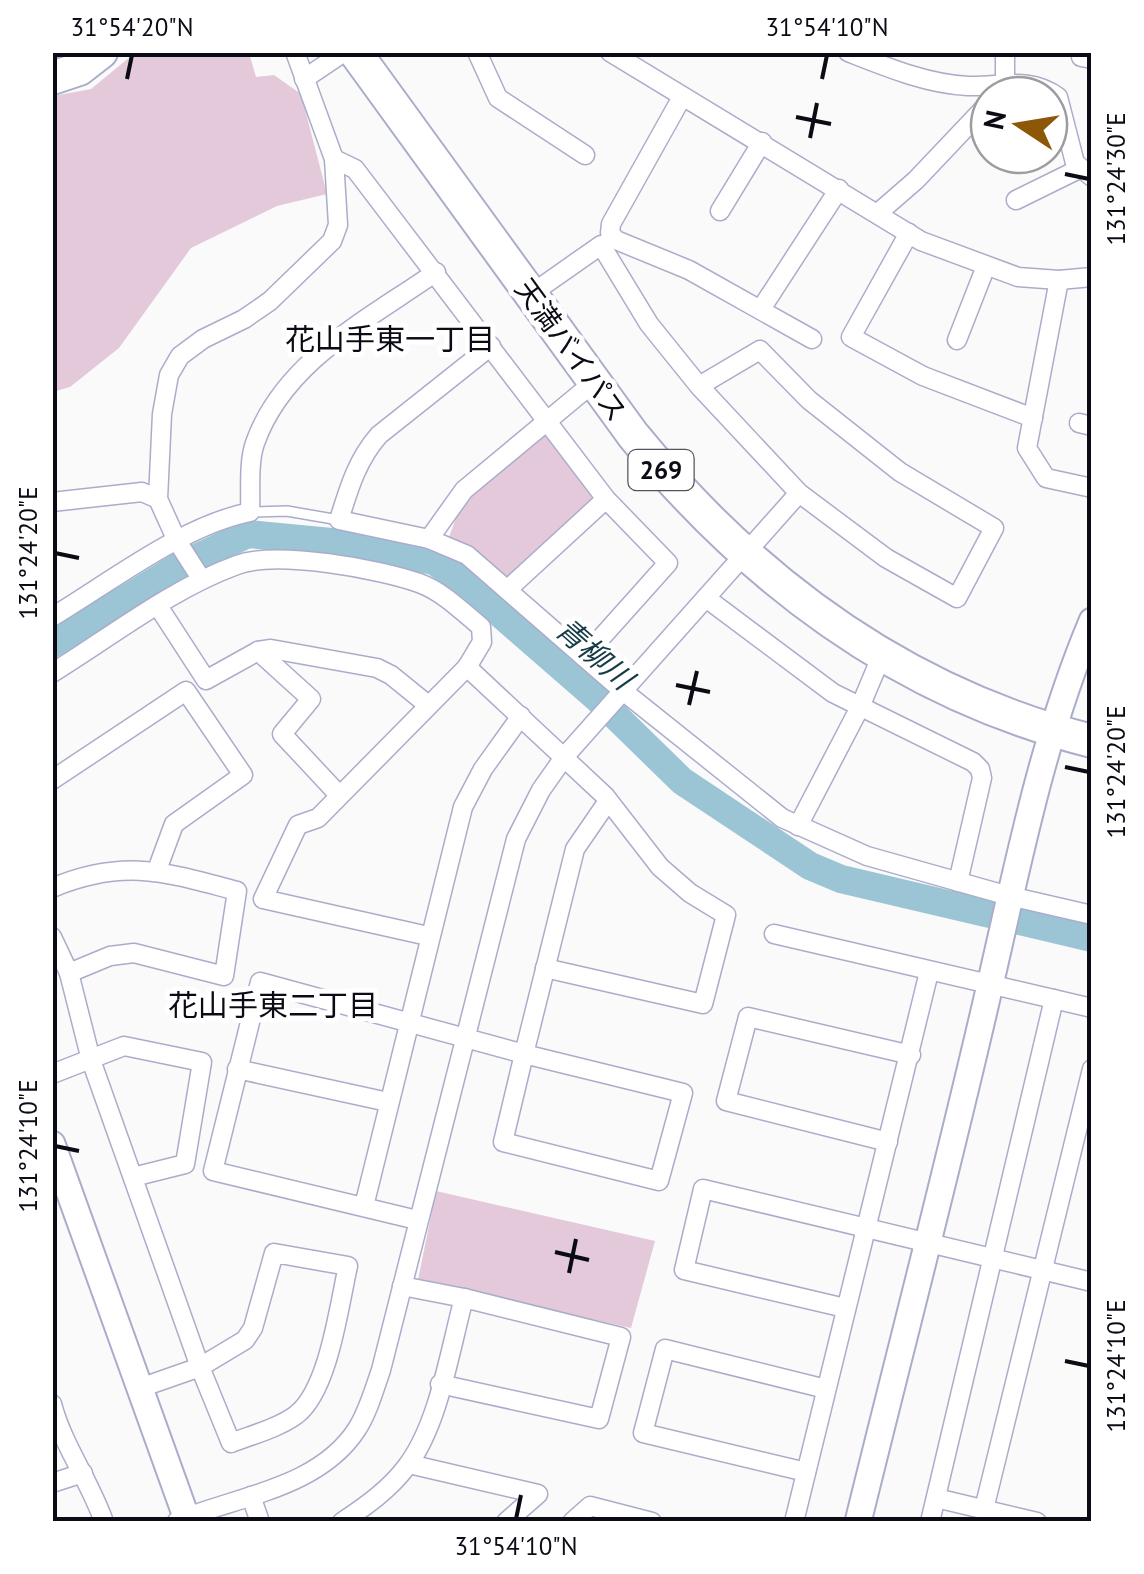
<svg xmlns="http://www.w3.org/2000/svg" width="1144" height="1574" font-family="'PT Sans','Noto Sans JP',sans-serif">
<rect width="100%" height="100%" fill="#fafafa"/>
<g fill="#e4c9da">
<path d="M136,52l113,1 7,24 18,-2 27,19 26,100 -50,12 -86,42 -72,100 -49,39 -17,5v-296l38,-7z"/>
<path d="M549,430l48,69 -87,81 -61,-43 15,-40z"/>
<path d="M436,1191l219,50 -24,87 -213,-48z"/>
</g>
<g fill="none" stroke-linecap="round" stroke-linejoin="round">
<path stroke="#9bc5d4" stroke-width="28" d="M52,644l131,-80 65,-30 94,9 92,18 24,16 140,122 84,82 128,85 31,13 251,59"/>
<g stroke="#aaadca" stroke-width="12">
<path id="lane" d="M250,512l37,-1 52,9"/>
</g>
<g stroke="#aaadca" stroke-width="21">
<g id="street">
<path d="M477,52l21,46 87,57"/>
<path d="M610,52l311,189 97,36 41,3 33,-3"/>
<path d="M848,52c38,15 79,32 120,34 33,1 61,-10 90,11l17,66 17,14"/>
<path d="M1081,57l11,2"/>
<path d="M304,79l40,-27"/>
<path d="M999,91l6,-8v-31"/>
<path d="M682,97l-71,127 -1,9 6,7 73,30 123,69"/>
<path d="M334,159l21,10 251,330 62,64 -84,94"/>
<path d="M1016,200l63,-31"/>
<path d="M720,211l42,-69"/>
<path d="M878,213l38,-33 73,-77"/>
<path d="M909,233l-58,104 72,39 110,42"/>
<path d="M1059,280l-32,168 19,30 46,10"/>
<path d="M544,285l57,-40 48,79 50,62 100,107 87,65 71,40 37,-70 -94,-56 -91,-72 -49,-50 -61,36"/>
<path d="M761,309l78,-120"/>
<path d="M957,340l29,-74"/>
<path d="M491,346l-112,89c-22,25 -30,53 -40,85l90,19 38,16 156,136 159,127 85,38 142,40 83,19"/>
<path d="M1079,423l13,3"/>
<path d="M52,502l90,-10 16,7"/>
<path d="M429,539l35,-49 129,-107"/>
<path d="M202,580l-25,-39 -19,-42 4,-85 7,-39 11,-19 23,-17 41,-20 26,-18 62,-60 6,-16 -4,-66 -39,-107"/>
<path d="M508,589l98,-90"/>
<path d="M706,598l127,95 140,69 7,7 2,9 -24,104"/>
<path d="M158,606l48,74 52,-29 13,-2 106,19 14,7 37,30"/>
<path d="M52,617c60,-36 130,-91 198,-105 1,-21 -2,-49 5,-69 29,-82 114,-124 181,-171"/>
<path d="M258,651l53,48 -29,35 57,61"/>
<path d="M467,667l138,129 55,71 30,26 36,22 -23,89 -158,-36"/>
<path d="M52,673c60,-37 119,-84 185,-108 39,-15 143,4 182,18 23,8 44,29 62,44l1,15 -15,25 -149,151 -20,7 -35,74 165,37"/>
<path d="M52,780l134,-89 57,84 -69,49 -17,46"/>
<path d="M798,826l62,-119 21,-50"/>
<path d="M52,888c72,-30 113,-16 185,3l-13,85 -90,-23 -24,3 -41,17"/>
<path d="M774,934l318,74"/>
<path d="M52,937l17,36 22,87 109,307 -60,21"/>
<path d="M524,1054l159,39 -24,88 -156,-39z"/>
<path d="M237,1069l151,33"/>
<path d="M52,1074l72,-28 78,16 -17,102 -52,13"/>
<path d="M888,1142l-162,-41 22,-84 163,38"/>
<path d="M364,1206l99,-399 20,-38 38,-53"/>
<path d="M417,1220l-204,-49 47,-189 264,72 51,-205 33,-48"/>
<path d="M274,1253l74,13c-9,39 -19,124 -52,149 -18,13 -44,20 -65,28l-31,-76 45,-27 8,-12z"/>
<path d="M402,1286l62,12 157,39 -22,82 -159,-35"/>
<path d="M845,1308l-161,-38 19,-81 389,93"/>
<path d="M52,1404c11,42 38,77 52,118"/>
<path d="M409,1464l129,30 -32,28"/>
<path d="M806,1472l-163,-39 22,-84 161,40"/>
<path d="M52,1483l31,-10"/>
<path d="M251,1496l9,26"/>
<path d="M936,1498l101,24"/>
<path d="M984,1509l108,-440"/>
<path d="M177,1521c61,-25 142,-33 180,-92 11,-17 17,-39 24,-59l135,-531 25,-49 24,-34 234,-263"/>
<path d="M342,1522c24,-16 48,-33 65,-56 32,-42 43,-117 57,-168"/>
<path d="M572,1522l18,-16 62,16"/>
<path d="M794,1522l135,-550"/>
<path d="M930,1522l124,-523"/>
</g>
</g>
<g stroke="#aaadca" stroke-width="29">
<g id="secondary">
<path d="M52,1144l136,378"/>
<path d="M858,1522c44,-179 91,-358 132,-537 29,-125 52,-245 102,-364"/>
</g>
</g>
<g stroke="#aaadca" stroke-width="36">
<g id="highway">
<path d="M355,52l278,383c121,148 271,259 459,306"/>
<path d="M52,78l27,-9 22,-17"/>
</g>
</g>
<use href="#lane" stroke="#fff" stroke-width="9"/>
<use href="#street" stroke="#fff" stroke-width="18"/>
<use href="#secondary" stroke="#fff" stroke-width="25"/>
<use href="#highway" stroke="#fff" stroke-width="32"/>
</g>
<path fill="none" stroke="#0a0b14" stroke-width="4" d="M127,79l5,-24M822,79l5,-24M796,117l35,7M810,138l7,-35M1065,174l24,5M55,553l24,5M676,685l34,7M689,705l8,-34M1065,767l24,5M55,1146l24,5M555,1252l34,8M569,1273l7,-34M1065,1361l24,5M516,1519l5,-24"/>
<g text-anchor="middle" stroke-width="10" stroke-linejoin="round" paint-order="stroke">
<rect fill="#fff" stroke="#54545a" stroke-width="2.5" x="628.5" y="450" width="65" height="40" rx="8"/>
<g font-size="25" font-weight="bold" fill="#0a0b14">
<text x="661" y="479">269</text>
</g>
<g font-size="28" fill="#0a0b14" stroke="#fff">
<text transform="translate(571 350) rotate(54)" y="10">天満バイパス</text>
</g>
<g font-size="30" fill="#0a0b14" stroke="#fff">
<text x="390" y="350">花山手東一丁目</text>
<text x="273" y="1016">花山手東二丁目</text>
</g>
<g font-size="30" font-style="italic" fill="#153b47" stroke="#fff">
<text transform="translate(594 654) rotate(41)" y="10">青柳川</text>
</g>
</g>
<rect width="1144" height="1574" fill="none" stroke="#ffffff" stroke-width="110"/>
<g transform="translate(1019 125) rotate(282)"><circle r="48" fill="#ffffff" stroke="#9d9da1" stroke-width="2.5"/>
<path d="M0-8L18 38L0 25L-18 38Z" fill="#8d5708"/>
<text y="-15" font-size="28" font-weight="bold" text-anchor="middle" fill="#0a0b14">N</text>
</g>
<rect x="55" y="55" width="1034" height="1464" fill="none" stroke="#0a0b14" stroke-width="4"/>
<g font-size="25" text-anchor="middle" fill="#0a0b14">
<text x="132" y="36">31°54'20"N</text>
<text x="827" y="36">31°54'10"N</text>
<text transform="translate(1116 179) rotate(-90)" y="9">131°24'30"E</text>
<text transform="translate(28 553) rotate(-90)" y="9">131°24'20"E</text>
<text transform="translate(1116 772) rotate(-90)" y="9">131°24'20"E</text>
<text transform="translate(28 1146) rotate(-90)" y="9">131°24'10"E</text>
<text transform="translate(1116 1366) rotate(-90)" y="9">131°24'10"E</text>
<text x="516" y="1555">31°54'10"N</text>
</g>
</svg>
